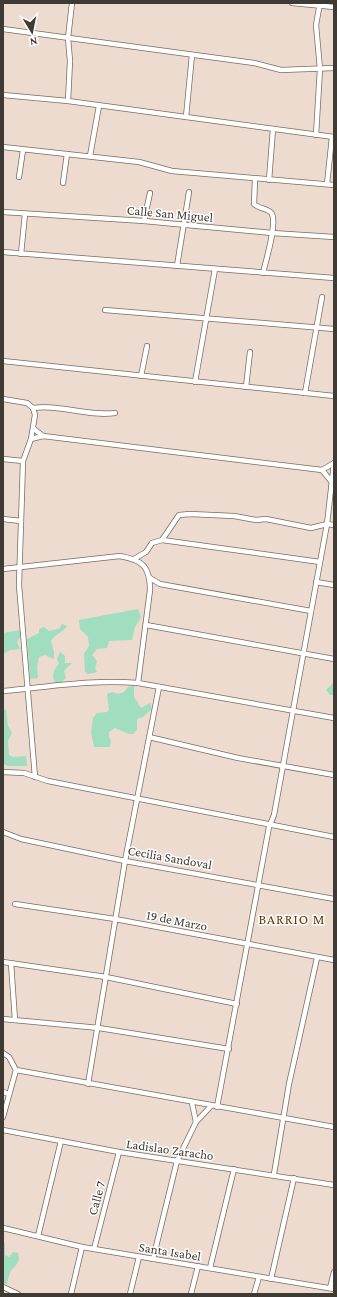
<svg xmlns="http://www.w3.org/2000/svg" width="337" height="1297" font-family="'Crimson Pro',serif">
<rect width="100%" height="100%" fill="#ecdbce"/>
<g fill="#a1ddbf">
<path d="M138,609l3,8 -6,10 -3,13 -23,1 -2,7 -10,1 -5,6 5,6 -2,7 2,4 -9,2 -3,-2 -1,-18 5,-8 -1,-9 -8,-8 -1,-9z"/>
<path d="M62,624l5,2 -1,2 -12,9 -3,4 3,11v7l-9,-4 -6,2 -2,10 1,11 -8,1 -3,-40 12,-6v-4l5,-2 5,4 10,-2z"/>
<path d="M20,630v7l-3,5 3,7 -10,1 -7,4v-21z"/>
<path d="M60,652l5,4v7h7l-8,8 2,7 -7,6 -4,-2c-4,-7 -1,-13 4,-18l-2,-5z"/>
<path d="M334,682v13h-4l-4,-5z"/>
<path d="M134,686v11l7,11 9,-5 2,6 -9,8 -6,2v11l-4,4h-4l-14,-6 -6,4v5l2,4 -1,6h-16l-3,-15 2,-14 4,-5 10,-1 2,-2 -2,-16 5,-2 6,2 6,-2 4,-5z"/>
<path d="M6,709l2,17 4,7 -4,8 1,14 4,2 13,-1 1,10h-19l-5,-2v-53z"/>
<path d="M3,1242l2,1v12l4,2 4,-5 5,1c3,10 -2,11 -7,18 -2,3 -3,9 -4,13l-4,-1z"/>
</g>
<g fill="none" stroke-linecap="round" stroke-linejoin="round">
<g stroke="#7b6b60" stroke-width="6">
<g id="minor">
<path d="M292,3l42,4"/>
<path d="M3,29l251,34 27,7 53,-2"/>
<path d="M3,95l65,6 266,36"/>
<path d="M68,101l2,-40 -2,-23 4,-35"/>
<path d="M186,117l6,-62"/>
<path d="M316,135l4,-66 -4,-44 4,-22"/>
<path d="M3,147l136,15 33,9 162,14"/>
<path d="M90,156l9,-50"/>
<path d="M19,177l4,-27"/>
<path d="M255,179l-1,25c5,5 15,4 18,10 5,11 -6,46 -9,59"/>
<path d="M269,180l4,-51"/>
<path d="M63,183l4,-29"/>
<path d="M327,184l5,-47"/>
<path d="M3,212l141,9 128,12 62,4"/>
<path d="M144,221l6,-28"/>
<path d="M3,252l331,26"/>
<path d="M21,254l4,-40"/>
<path d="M177,266l12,-74"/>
<path d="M105,310l229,19"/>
<path d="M3,361l331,35"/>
<path d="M141,376l6,-30"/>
<path d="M195,382l20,-113"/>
<path d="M246,387l4,-35"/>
<path d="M305,393l17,-96"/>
<path d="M3,399l24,4 6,5 2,7 -4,24 -8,22 -4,124 16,192"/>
<path d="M33,408c28,-4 55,9 82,5"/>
<path d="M34,429l9,7"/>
<path d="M31,439l12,-3 279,34 12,-7"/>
<path d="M3,459l20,2"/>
<path d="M322,470l9,11"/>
<path d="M3,519l18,2"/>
<path d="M162,540l158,22"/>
<path d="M134,559l12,-7 6,-9 10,-3 17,-25 11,-1 44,2 22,4 10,-1 45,9 16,-4 7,1"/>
<path d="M3,569l117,-13c23,4 30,11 30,34l-12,93 196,35"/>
<path d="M150,578l10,6 151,27"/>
<path d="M316,582l18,3"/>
<path d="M146,625l188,34"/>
<path d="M3,691c45,-4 90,-12 135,-8"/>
<path d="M149,737l89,21 96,17"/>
<path d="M3,772l21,1 24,8 286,56"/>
<path d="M3,832l18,7 104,22 209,38"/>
<path d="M15,904l100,15 219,41"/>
<path d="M3,962l103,15 131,27"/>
<path d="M11,963l4,57"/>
<path d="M3,1019l96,9 130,21"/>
<path d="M3,1053l6,4 7,13 -13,47"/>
<path d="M16,1070l318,57"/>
<path d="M88,1084l37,-223 34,-174"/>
<path d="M3,1092l6,2"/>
<path d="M192,1103l4,19"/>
<path d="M217,1107l52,-280 5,-12 53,-291 7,-61"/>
<path d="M3,1130l116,22 215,33"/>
<path d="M274,1174l15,-90 28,-126"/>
<path d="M3,1228l79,19 252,42"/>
<path d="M38,1236l23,-95"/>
<path d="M94,1249l25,-97"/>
<path d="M153,1259l24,-98 19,-39 15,-16"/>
<path d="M210,1268l24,-99"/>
<path d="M271,1279l23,-101"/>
<path d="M3,1287l15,7"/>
<path d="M330,1288l4,-16"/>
<path d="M71,1294l11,-47"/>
<path d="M130,1294l9,-37"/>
<path d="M191,1294l7,-28"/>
<path d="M254,1294l5,-17"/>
</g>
</g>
<use href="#minor" stroke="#fff" stroke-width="4.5"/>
</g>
<g text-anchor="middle" stroke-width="3" stroke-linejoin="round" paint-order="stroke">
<g font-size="13" fill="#403a34" stroke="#fff">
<text transform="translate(170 213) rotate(5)" y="5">Calle San Miguel</text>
<text transform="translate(170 857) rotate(10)" y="5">Cecilia Sandoval</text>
<text transform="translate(177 920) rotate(11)" y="5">19 de Marzo</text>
<text transform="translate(170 1149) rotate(8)" y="5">Ladislao Zaracho</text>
<text transform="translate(96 1198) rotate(-75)" y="5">Calle 7</text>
<text transform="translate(170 1251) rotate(9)" y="5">Santa Isabel</text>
</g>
<g font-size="14" letter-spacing="1" fill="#5d3b03" stroke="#fff">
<text x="292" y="924">BARRIO M</text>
</g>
</g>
<rect width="337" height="1297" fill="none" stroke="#403a34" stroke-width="8"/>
<g transform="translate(32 32) rotate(170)" stroke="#ffffff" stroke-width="3" paint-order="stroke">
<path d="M0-3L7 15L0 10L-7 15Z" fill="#403a34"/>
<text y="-6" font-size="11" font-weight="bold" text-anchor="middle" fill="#403a34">N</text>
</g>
</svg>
